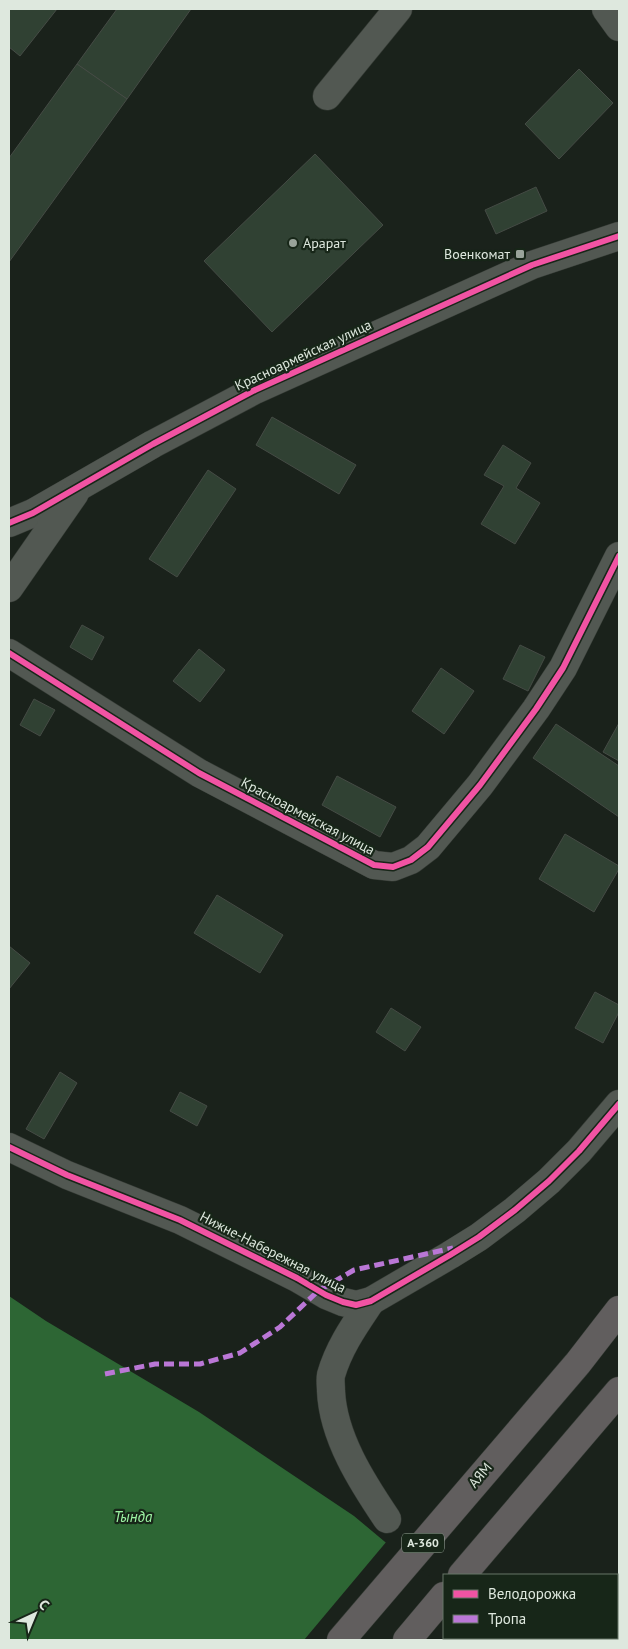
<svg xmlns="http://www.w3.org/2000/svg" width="628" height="1649" font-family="'PT Sans',sans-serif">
<rect width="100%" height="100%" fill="#1a221b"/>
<path fill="#2d6634" d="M9,1296l37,25 153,91 155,104 85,71 5,51h34l2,2h-471z"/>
<path fill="#1a221b" d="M387,1541l53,44 4,5v48l-2,2h-138z"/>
<g fill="#304133" stroke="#454b45">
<path d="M9,9h48l-37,47 -11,-9z"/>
<path d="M117,9h74l-64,90 -50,-35z"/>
<path d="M77,64l50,35 -118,163v-104z"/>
<path d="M579,69l34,34 -54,56 -34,-35z"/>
<path d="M315,154l68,71 -111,107 -68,-71z"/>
<path d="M536,187l11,24 -51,23 -11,-24z"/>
<path d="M272,417l84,48 -17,29 -83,-49z"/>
<path d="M503,445l28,18 -15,25 24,15 -25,41 -34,-20 23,-38 -20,-11z"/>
<path d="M208,470l28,19 -59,88 -28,-18z"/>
<path d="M82,625l22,12 -12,23 -22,-13z"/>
<path d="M520,645l25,12 -17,34 -25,-12z"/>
<path d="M199,649l26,21 -25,32 -27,-21z"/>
<path d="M441,668l33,23 -30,43 -32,-23z"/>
<path d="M34,699l21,11 -15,26 -20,-11z"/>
<path d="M619,723v38l-16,-9z"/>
<path d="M556,724l63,42v51l-86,-59z"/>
<path d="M337,776l59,31 -16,30 -58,-32z"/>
<path d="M565,834l54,32v3l-25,43 -55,-33z"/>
<path d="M217,895l66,40 -23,38 -66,-40z"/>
<path d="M9,946l21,17 -21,26z"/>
<path d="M595,992l24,13v7l-16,31 -28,-15z"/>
<path d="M391,1008l30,19 -16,24 -29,-19z"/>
<path d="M60,1072l17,11 -33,56 -18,-10z"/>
<path d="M180,1092l27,14 -10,20 -27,-15z"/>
</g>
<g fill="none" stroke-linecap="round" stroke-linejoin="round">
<g stroke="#353b35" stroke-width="29">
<g id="minor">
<path d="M606,9l13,18"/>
<path d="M327,96l71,-87"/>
<path d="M9,523l24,-10 120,-69 102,-54 277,-125 87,-29"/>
<path d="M9,588l66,-95"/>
<path d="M9,653l190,120 175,92 19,2 18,-7 17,-13 52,-62 56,-76 27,-41 56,-112"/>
<path d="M9,1147l58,28 113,45 117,58 29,17 17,7 13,3 15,-4 79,-46 29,-18 36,-27 34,-29 30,-30 40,-47"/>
<path d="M371,1301c-16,24 -32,46 -40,74 -1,5 0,11 0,16 2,46 31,91 56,128"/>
</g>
</g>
<g stroke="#353b35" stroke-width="29">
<g id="highway">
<path d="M462,1575l157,-184"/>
<path d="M341,1640l237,-277 41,-53"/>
<path d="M407,1640l37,-44"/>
</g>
</g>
<use href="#minor" stroke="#525852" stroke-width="28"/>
<use href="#highway" stroke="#615e5e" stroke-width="28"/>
<path stroke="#ba77d6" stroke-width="5" stroke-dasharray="10 5" stroke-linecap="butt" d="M105,1374l50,-10h45l40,-11 40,-26 38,-36 36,-21 99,-22"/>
<g stroke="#172618" stroke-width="9">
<g id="cycleway">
<path d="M9,523l24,-10 120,-69 102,-54 277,-125 87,-29"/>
<path d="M9,653l190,120 175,92 19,2 18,-7 17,-13 52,-62 56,-76 27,-41 56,-112"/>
<path d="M9,1147l58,28 113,45 117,58 29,17 17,7 13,3 15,-4 79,-46 29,-18 36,-27 34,-29 30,-30 40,-47"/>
</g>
</g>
<use href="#cycleway" stroke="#f153a3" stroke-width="6"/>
</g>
<g fill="#99a39a" stroke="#172618" stroke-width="2">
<circle cx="293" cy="243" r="5"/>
<rect x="515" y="249" width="10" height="10" rx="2.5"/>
</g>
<g text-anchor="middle" stroke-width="4.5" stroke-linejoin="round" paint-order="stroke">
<rect fill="#172618" stroke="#a2aea3" stroke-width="1" x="402" y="1533.5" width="42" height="19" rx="4"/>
<g font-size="12" font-weight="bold" fill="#dee8de">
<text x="423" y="1547">А-360</text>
</g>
<g font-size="14" fill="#dee8de" stroke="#172618" text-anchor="start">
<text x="303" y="248">Арарат</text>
<text x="510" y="259" text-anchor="end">Военкомат</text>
</g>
<g font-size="14" fill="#dee8de" stroke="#172618">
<text transform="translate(303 355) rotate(-25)" y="5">Красноармейская улица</text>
<text transform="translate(308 816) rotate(28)" y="5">Красноармейская улица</text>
<text transform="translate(273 1252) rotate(27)" y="5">Нижне-Набережная улица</text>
<text transform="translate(480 1475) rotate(-50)" y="5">АЯМ</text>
</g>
<g font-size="15" font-style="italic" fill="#9df4a4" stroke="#172618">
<text x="133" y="1522">Тында</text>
</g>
</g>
<rect width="628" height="1649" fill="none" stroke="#dee8de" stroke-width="20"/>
<rect x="443" y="1574" width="175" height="65" fill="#172618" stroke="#677467"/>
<rect x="453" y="1590" width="25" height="8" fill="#f153a3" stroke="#677467"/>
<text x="488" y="1599" font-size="15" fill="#dee8de">Велодорожка</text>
<rect x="453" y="1615" width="25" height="8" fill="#ba77d6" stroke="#677467"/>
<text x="488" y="1624" font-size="15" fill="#dee8de">Тропа</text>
<g transform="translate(35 1614) rotate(44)" stroke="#172618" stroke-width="4" paint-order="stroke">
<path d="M0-4L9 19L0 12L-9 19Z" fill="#dee8de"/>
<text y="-8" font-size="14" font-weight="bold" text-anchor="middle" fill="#dee8de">С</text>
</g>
</svg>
